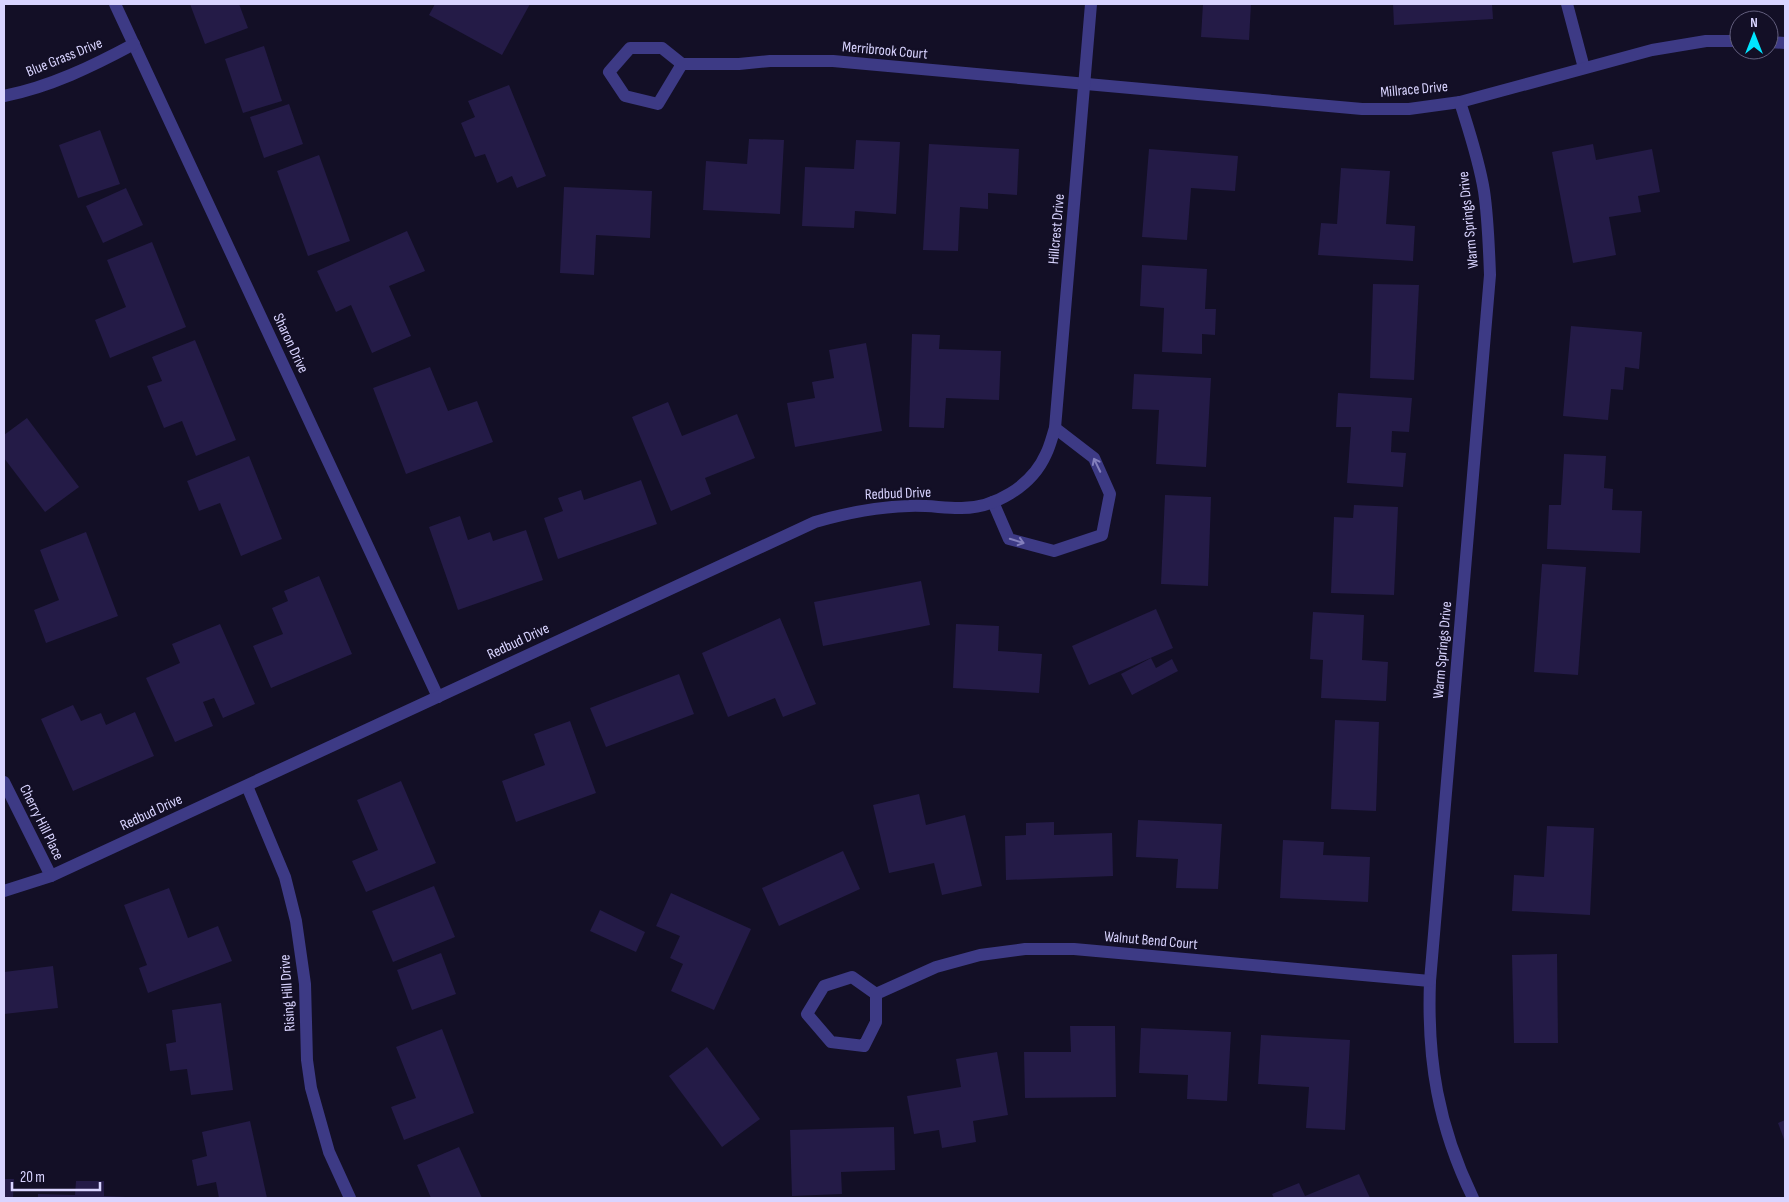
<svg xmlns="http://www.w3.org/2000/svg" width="1789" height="1202" font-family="'Sofia Sans Condensed',sans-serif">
<rect width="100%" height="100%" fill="#130f26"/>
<g fill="#241b47">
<path d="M190,4h49l9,24 -43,16z"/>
<path d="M435,4h95l-28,51 -73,-40z"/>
<path d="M1203,4h48l-2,36 -48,-3z"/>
<path d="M1393,4h99l1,15 -99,6z"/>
<path d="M264,46l18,55 -39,12 -18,-54z"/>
<path d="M509,85l37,91 -29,12 -5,-12 -15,7 -12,-29 -10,3 -14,-34 14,-6 -7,-16z"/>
<path d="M289,104l14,40 -39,14 -14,-41z"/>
<path d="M100,130l20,54 -42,14 -19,-53z"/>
<path d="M749,139l35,1 -4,74 -77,-4 3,-49 41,3z"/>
<path d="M856,140l44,2 -4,72 -41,-3 -1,17 -52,-2 3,-59 49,2z"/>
<path d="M929,144l90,5 -2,46 -29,-2v16l-28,-2 -2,44 -35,-1z"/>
<path d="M1593,144l3,16 56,-11 8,43 -22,4 3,16 -32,5 7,38 -43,8 -21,-111z"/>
<path d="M1149,149l89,7 -3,35 -44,-3 -4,52 -45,-3z"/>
<path d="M319,155l31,86 -42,15 -31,-85z"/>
<path d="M1341,168l49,3 -4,53 29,2 -2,35 -95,-6 3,-32 16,1z"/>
<path d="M564,187l88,4 -2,47 -54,-3 -2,40 -34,-2z"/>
<path d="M126,188l17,37 -40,18 -17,-37z"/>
<path d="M407,231l18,40 -36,15 22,50 -39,17 -21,-48 -15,7 -19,-41z"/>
<path d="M152,242l34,85 -76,31 -15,-38 31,-13 -19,-47z"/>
<path d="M1142,265l65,4 -2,40h11l-1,26 -13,-1v20l-40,-2 2,-44 -24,-2z"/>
<path d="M1373,284l46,1 -5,95 -44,-2z"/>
<path d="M1571,326l71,6 -3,37 -14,-2 -2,23 -12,-1 -3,31 -45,-4z"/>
<path d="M912,334l28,1 -1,14 62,2 -2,49 -53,-2 -2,30 -35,-1z"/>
<path d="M195,340l41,100 -40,16 -14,-35 -18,7 -17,-42 15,-5 -10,-24z"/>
<path d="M866,343l16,88 -87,16 -8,-44 28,-5 -3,-16 22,-4 -5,-28z"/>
<path d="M430,367l18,44 29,-10 16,41 -87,32 -33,-86z"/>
<path d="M1134,374l77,4 -5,89 -50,-3 3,-54 -27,-1z"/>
<path d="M1338,393l74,5 -3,34 -17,-1 -1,21 15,1 -3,34 -56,-4 4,-56h-15z"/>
<path d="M668,402l14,34 55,-22 18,44 -50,20 6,16 -40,17 -39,-94z"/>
<path d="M27,418l52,69 -34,25 -41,-54v-23z"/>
<path d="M1564,454l42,2 -2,32 9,1 -1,21 30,1 -2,42 -93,-4 2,-44h12z"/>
<path d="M249,456l33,83 -41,17 -21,-53 -21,8 -12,-30z"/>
<path d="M641,480l16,44 -99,35 -14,-41 19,-7 -5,-13 23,-8 3,10z"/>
<path d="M1165,495l46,2 -3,89 -47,-2z"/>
<path d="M1354,505l44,2 -4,88 -63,-2 3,-76 19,1z"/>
<path d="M460,516l8,24 22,-8 3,9 33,-11 17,50 -85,30 -29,-83z"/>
<path d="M86,532l32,84 -72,27 -12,-33 25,-10 -19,-50z"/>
<path d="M1542,564l44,3 -8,108 -44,-3z"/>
<path d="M319,576l33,78 -81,34 -18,-42 30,-12 -11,-26 16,-7 -4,-10z"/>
<path d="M921,581l9,44 -107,21 -9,-44z"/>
<path d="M1156,609l17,39 -84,37 -17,-39z"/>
<path d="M1313,612l51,3 -2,45 26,2 -2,39 -65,-3 2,-38 -13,-1z"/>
<path d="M780,618l36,86 -33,13 -8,-19 -47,19 -26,-64z"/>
<path d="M220,624l35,80 -32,14 -9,-20 -11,4 10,24 -38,16 -29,-64 34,-15 -8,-19z"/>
<path d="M956,624l43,2 -1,25 44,3 -3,39 -86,-5z"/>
<path d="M1151,658l5,10 16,-9 6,12 -46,24 -11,-21z"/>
<path d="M679,674l15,40 -88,33 -16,-39z"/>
<path d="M73,705l8,16 20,-8 5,12 29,-13 19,44 -81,35 -32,-72z"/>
<path d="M1335,720l44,2 -3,89 -45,-2z"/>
<path d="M570,721l26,72 -80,29 -14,-41 43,-16 -11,-31z"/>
<path d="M401,781l35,82 -70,29 -14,-31 26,-11 -21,-50z"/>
<path d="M919,794l7,31 39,-10 17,71 -40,9 -8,-32 -45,10 -16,-68z"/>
<path d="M1138,820l84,4 -4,65 -42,-1 2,-29 -42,-2z"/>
<path d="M1054,822v13l58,-2 1,43 -107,4 -1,-44 21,-1v-12z"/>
<path d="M1547,826l47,2 -4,87 -78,-4 2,-36 30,2z"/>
<path d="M1283,840l41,2 -1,13 47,2 -2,45 -88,-4z"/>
<path d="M843,851l17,38 -81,37 -17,-38z"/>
<path d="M434,886l21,51 -62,25 -21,-51z"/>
<path d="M169,888l19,50 30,-12 14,35 -84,32 -9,-25 8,-3 -23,-60z"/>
<path d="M671,893l80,36 -37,81 -43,-19 12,-27 -13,-6 10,-22 -24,-10z"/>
<path d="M600,910l45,22 -9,20 -46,-21z"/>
<path d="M441,953l15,41 -44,16 -15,-40z"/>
<path d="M1557,954l1,89h-44l-2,-88z"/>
<path d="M53,966l5,42 -54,6v-42z"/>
<path d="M221,1003l12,87 -42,5 -4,-26 -17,2 -4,-27 10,-2 -4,-32z"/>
<path d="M1070,1026h45l1,71 -91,1 -1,-46h47z"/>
<path d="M1141,1028l90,4 -4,69 -40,-2 1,-24 -49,-2z"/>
<path d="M442,1029l32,84 -70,27 -13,-33 25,-9 -20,-51z"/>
<path d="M1261,1035l89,5 -5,90 -39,-2 3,-41 -51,-3z"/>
<path d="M707,1047l53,72 -38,28 -53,-71z"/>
<path d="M997,1052l11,63 -35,6 3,21 -34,6 -3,-18 -25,4 -7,-38 54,-9 -5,-28z"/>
<path d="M1785,1120v22l-7,-19z"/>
<path d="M250,1121l17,77h-48l-3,-16 -19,4 -5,-26 15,-4 -5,-24z"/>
<path d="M894,1127l1,43 -54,2 1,22 -50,2 -2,-66z"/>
<path d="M459,1147l23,51h-51l-14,-33z"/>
<path d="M1359,1174l11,24h-96l-2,-4 27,-11 6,13z"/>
<path d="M4,1179h10l-1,19h-9z"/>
<path d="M76,1181h28v15l22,1v1h-88v-4l37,1z"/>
</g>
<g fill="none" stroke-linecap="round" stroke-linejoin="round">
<g stroke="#3d3a85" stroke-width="12">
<path d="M115,4l323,693"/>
<path d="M1567,4l17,64"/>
<path d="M1769,42l16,1"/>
<path d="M682,64l-24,40 -33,-8 -16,-24 21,-24h32l20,16h57l31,-3h63l529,48h47l51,-7 192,-52 54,-9h33"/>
<path d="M4,96c46,-9 89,-30 130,-52"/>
<path d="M1460,102c9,29 19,58 24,89 4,27 5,56 6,84l-60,706c-3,79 8,145 43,217"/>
<path d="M993,502l16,37 45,12 48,-16 8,-41 -16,-36 -39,-30"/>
<path d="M4,782l47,94"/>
<path d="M247,786l38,91 11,44 9,63 2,76 4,28 18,64 21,46"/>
<path d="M4,891l47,-15 764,-354c31,-9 61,-15 94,-16 17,-1 34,2 50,2 35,1 73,-22 87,-54 4,-8 6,-17 9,-26l36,-424"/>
<path d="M876,994v28l-12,24 -33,-4 -24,-28 17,-28 28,-9 24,17 60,-27 44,-12 45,-6h49l356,32"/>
</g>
</g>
<defs><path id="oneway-shaft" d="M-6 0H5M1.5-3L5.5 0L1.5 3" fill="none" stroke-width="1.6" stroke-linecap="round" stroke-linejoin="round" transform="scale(1.25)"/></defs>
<g stroke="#837fbc">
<use href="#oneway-shaft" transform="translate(1097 465) rotate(-116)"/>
<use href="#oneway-shaft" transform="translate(1017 541) rotate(17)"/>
</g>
<g text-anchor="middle" stroke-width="4" stroke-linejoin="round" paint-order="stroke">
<g font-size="15" fill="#d9d4ff" stroke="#130f26">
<text transform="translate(885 50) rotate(5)" y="5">Merribrook Court</text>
<text transform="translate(64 57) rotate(-22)" y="5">Blue Grass Drive</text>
<text transform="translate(1414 89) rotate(-5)" y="5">Millrace Drive</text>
<text transform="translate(1468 220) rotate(-96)" y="5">Warm Springs Drive</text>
<text transform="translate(1056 229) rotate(-85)" y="5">Hillcrest Drive</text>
<text transform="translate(291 343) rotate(65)" y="5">Sharon Drive</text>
<text transform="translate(898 493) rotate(-2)" y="5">Redbud Drive</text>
<text transform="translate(518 641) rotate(-25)" y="5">Redbud Drive</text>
<text transform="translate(1442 650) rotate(-85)" y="5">Warm Springs Drive</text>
<text transform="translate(151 812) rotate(-25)" y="5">Redbud Drive</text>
<text transform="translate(42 822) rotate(64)" y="5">Cherry Hill Place</text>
<text transform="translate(1151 940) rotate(5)" y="5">Walnut Bend Court</text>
<text transform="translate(287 993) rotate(-94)" y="5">Rising Hill Drive</text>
</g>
</g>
<rect width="1789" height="1202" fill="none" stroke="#d9d4ff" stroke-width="10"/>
<g transform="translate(1754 35)"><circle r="24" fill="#130f26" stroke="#625e7d"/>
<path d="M0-4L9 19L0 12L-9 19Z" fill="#00e5ff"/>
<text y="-8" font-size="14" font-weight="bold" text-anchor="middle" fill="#d9d4ff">N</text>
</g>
<path d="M12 1182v8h88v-8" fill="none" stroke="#d9d4ff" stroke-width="2.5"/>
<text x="20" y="1182" font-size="15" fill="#d9d4ff" stroke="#130f26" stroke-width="4" paint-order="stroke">20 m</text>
</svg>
